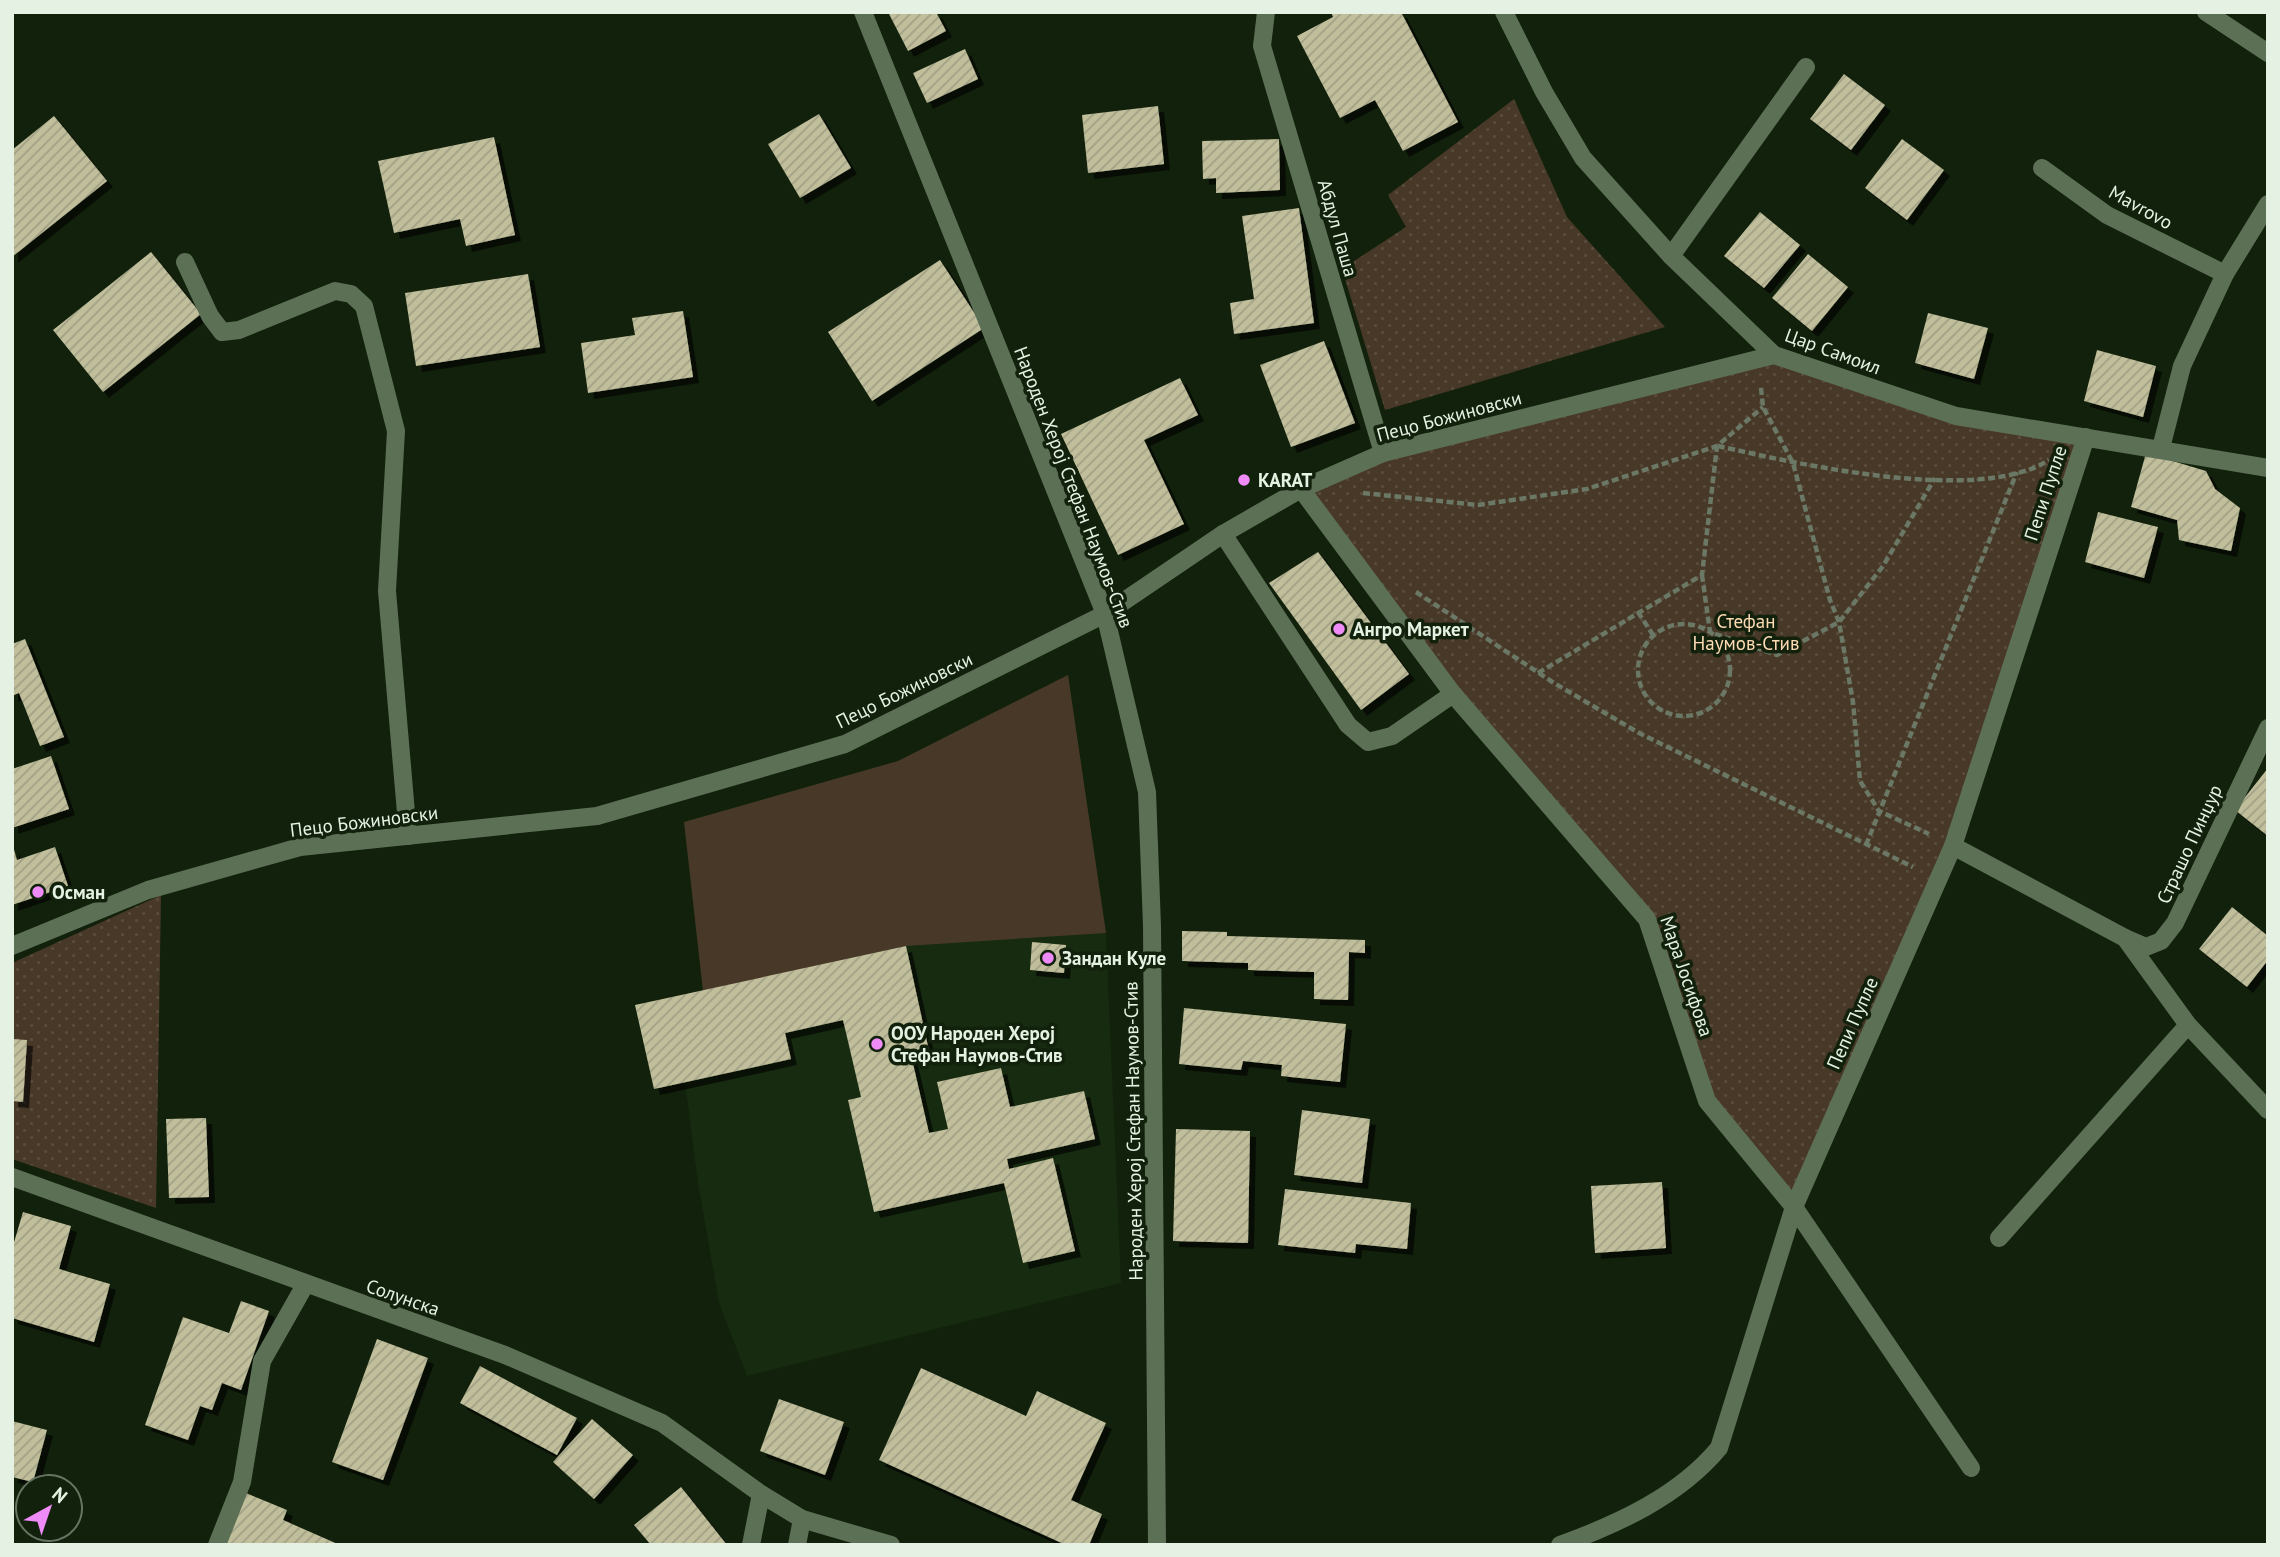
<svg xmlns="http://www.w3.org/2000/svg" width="2280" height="1557" font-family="'PT Sans',sans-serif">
<defs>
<pattern id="park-dots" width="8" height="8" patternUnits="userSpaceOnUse" patternTransform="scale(1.75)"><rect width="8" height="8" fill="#483827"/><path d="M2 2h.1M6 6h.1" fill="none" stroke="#5a4c3c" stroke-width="1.8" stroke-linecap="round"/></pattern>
<pattern id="building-hatch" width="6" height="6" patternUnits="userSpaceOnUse" patternTransform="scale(1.75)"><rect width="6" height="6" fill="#c0be9b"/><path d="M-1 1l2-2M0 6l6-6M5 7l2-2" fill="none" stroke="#a1a085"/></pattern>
<filter id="shadow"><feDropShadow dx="6" dy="6" stdDeviation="0" flood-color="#0009"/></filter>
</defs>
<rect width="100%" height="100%" fill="#11210b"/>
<path fill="#162b0f" d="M1068,675l38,258 15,350 -374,93 -28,-73 -21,-120 -13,-100 -31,6 -19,-84 68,-14 -19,-169 214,-61z"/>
<path fill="#483827" d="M1068,675l38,258 -200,13 -203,45 -19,-169 214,-61z"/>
<g fill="url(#park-dots)">
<path d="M1514,99l53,118 98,110 -280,83 -43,-141 64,-42 -18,-32z"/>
<path d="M1774,355l182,61 130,21 -133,409 -159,361 -87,-106 -60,-182 -194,-225 -152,-205 82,-36z"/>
<path d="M161,895l-5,313 -144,-49v-196z"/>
</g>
<g fill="url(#building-hatch)" filter="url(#shadow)">
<path d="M888,12h48l10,19 -38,20z"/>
<path d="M1331,12h70l57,110 -55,29 -28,-51 -35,18 -43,-82 36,-19z"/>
<path d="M965,49l13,30 -51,24 -14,-30z"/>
<path d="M1844,74l41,31 -34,45 -41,-31z"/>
<path d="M1158,106l6,58 -76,9 -6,-58z"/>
<path d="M819,114l32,54 -51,30 -32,-54z"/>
<path d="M54,116l53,65 -95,76v-107z"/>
<path d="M494,137l21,98 -49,11 -6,-27 -66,14 -16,-72z"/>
<path d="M1279,139l1,51 -64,3v-15l-13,1 -1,-38z"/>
<path d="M1902,139l42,31 -37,50 -42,-32z"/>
<path d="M1299,208l15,115 -80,11 -4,-31 24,-4 -12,-83z"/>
<path d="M1760,212l40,33 -36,43 -40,-32z"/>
<path d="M151,252l50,62 -98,78 -50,-62z"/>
<path d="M1808,254l40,33 -36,44 -40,-33z"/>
<path d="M940,260l44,68 -112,73 -44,-69z"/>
<path d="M528,274l12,73 -124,19 -11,-73z"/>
<path d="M683,311l10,66 -105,16 -7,-50 54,-8 -3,-17z"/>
<path d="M1928,313l60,15 -14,51 -59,-16z"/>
<path d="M1324,341l31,82 -64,24 -31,-82z"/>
<path d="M2097,350l59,16 -13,51 -59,-16z"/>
<path d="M1180,378l18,37 -54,25 40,84 -66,31 -57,-121z"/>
<path d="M2146,453l60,18 9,18 25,19 -9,43 -52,-11 -2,-20 -46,-13z"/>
<path d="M2098,512l60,15 -14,51 -59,-16z"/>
<path d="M1318,552l91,122 -48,36 -92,-127z"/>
<path d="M25,639l39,98 -24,9 -21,-53 -7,3v-52z"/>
<path d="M51,756l18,53 -57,19v-59z"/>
<path d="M2268,768v68l-33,-26z"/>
<path d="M13,846l4,14 38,-13 13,39 -56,19z"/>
<path d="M2232,907l36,29v24l-21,27 -48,-38z"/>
<path d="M1182,931l45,1v4l138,4v13l-16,-1 -1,48 -34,-1v-27l-66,-2v-7l-66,-2z"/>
<path d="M1032,942l34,3 -2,28 -34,-3z"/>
<path d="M906,946l23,105 -18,4 18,78 19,-4 -11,-47 64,-14 9,39 74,-16 11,48 -88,20 2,10 44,-11 22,93 -52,12 -19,-80 -130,29 -26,-112 13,-3 -18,-77 -58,13 6,26 -137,30 -19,-84z"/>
<path d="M1184,1008l162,16 -6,58 -59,-6 1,-11 -39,-4 -2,9 -62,-6z"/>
<path d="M12,1039l15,1 -4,62 -11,-1z"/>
<path d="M1302,1110l68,9 -8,64 -68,-8z"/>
<path d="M206,1118l3,79 -40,1 -3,-79z"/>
<path d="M1176,1129l74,2 -2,112 -75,-2z"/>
<path d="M1662,1182l4,66 -71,5 -4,-67z"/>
<path d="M1285,1189l126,14 -4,46 -51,-5 -1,9 -77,-8z"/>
<path d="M23,1212l48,14 -12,43 51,15 -16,58 -82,-24v-69z"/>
<path d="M241,1301l28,10 -28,79 -19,-7 -10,27 -12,-4 -12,34 -43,-15 38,-108 46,16z"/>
<path d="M377,1339l51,19 -45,122 -51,-18z"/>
<path d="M480,1366l97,52 -20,37 -97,-52z"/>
<path d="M921,1368l105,48 11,-25 69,32 -35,77 31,14 -13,31h-23l-187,-85z"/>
<path d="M779,1399l65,23 -19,53 -65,-24z"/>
<path d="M592,1419l41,36 -39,44 -41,-37z"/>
<path d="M12,1421l35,9 -14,52 -21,-5z"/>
<path d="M681,1487l46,58h-76l-17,-20z"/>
<path d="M246,1493l41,17 -4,10 57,25h-117z"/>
</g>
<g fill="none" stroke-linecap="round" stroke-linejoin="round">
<g stroke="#6a7865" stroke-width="4.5" stroke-dasharray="7 3.5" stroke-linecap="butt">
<path d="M1761,388l2,19 30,56 37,137 9,22 14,80 7,79 19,30 50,23"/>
<path d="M1718,446c80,18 261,59 331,14"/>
<path d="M1363,493l115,12 109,-16 130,-43 46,-39"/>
<path d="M1702,575l8,57 67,23 62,-33 44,-56 52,-88"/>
<path d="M1416,592l138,91 85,50 274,134"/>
<path d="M1638,612l15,23"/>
<circle cx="1684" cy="670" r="46"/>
<path d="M1538,673l164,-98 15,-129"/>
<path d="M1866,845l151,-373"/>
</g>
<g stroke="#5c7056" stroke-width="18">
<path d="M1671,256l135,-189"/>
<path d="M1223,534l125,191 20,17 24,-6 61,-42"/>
</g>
<g stroke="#5c7056" stroke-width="18">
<path d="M1266,12l-4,34 121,407"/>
<path d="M2206,12l62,41"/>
<path d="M2042,168l65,47 118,59"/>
<path d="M185,262l25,54 12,16 17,-2 96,-39 16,3 13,12 32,125 -9,160 21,245"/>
<path d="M2161,448l21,-82 43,-92 43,-70"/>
<path d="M1301,489l152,205 194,225 60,182 87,106 177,261"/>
<path d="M1953,846l172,92 63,87 80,85"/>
<path d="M2125,938l21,9 15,-6 14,-18 93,-195"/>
<path d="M12,946l136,-56 152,-43 297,-31 248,-72 260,-130 118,-80 78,-45 82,-36 391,-98"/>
<path d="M1999,1238l189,-213"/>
<path d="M802,1519l89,26"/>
<path d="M217,1545l25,-63 20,-121 43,-76"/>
<path d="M1560,1545c58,-21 119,-49 159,-97l75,-241 159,-361 133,-409"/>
</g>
<g stroke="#5c7056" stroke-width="18">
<path d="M863,12l242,602 42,178 5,134 5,619"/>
<path d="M1504,12l40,80 39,66 88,98 103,99 182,61 312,52"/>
<path d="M12,1177l493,178 157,68 99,71 41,25 -5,26"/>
<path d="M751,1545l10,-51"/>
</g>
</g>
<g fill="#ef8bf6" stroke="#11210b" stroke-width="2.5">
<circle cx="1244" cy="480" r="7"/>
<circle cx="1339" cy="629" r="7"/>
<circle cx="38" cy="892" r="7"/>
<circle cx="1048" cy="958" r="7"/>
<circle cx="877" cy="1044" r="7"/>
</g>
<g text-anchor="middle" stroke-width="7" stroke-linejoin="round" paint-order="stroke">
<g font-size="19" fill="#e5f1e2" stroke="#11210b">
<text transform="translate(2141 207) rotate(29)" y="7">Mavrovo</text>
<text transform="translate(1338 228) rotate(74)" y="7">Абдул Паша</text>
<text transform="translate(1833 351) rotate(20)" y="7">Цар Самоил</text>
<text transform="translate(1449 416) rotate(-15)" y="7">Пецо Божиновски</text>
<text transform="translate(1074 487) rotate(69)" y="7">Народен Херој Стефан Наумов-Стив</text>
<text transform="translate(2045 493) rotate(-72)" y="7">Пепи Пупле</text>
<text transform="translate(904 690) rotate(-26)" y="7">Пецо Божиновски</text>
<text transform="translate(364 821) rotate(-7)" y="7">Пецо Божиновски</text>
<text transform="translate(2189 844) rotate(-65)" y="7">Страшо Пинџур</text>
<text transform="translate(1687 976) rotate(71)" y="7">Мара Јосифова</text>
<text transform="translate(1852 1023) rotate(-66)" y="7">Пепи Пупле</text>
<text transform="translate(1133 1131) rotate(-91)" y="7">Народен Херој Стефан Наумов-Стив</text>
<text transform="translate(403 1297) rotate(19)" y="7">Солунска</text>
</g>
<g font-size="19" font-weight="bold" fill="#e5f1e2" stroke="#11210b" text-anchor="start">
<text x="1258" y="487">KARAT</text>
<text x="1353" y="636">Ангро Маркет</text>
<text x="52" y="899">Осман</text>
<text x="1062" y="965">Зандан Куле</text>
<text x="891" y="1040">ООУ Народен Херој<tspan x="891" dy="22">Стефан Наумов-Стив</tspan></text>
</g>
<g font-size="19" fill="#fedbb5" stroke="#11210b">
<text x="1746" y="628">Стефан<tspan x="1746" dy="22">Наумов-Стив</tspan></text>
</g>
</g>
<rect width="2280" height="1557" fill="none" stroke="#e5f1e2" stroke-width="28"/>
<g transform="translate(49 1508) rotate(40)"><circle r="33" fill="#11210b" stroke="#667461" stroke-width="2"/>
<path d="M0-5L12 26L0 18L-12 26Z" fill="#ef8bf6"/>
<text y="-10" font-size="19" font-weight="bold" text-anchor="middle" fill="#e5f1e2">N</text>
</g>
</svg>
